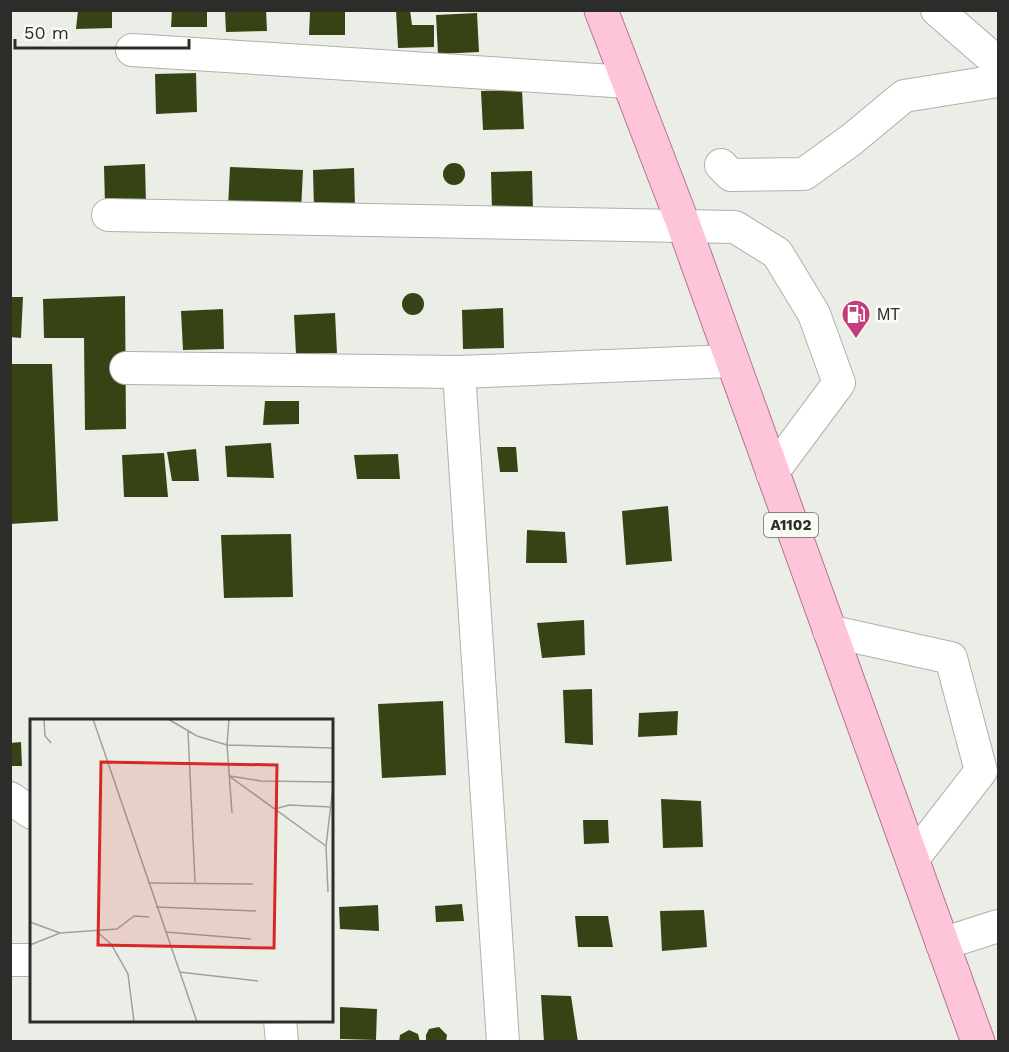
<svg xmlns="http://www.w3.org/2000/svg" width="1009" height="1052" font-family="'Work Sans',sans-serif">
<rect width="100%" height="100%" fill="#ebeee6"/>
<g fill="#364415">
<path d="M78,10h34v18l-36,1z"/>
<path d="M172,10h35v17h-36z"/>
<path d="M225,10h41l1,21 -41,1z"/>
<path d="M396,10h14l2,15h22v22l-36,1z"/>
<path d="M310,11l35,1v23h-36z"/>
<path d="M477,13l2,39 -41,2 -2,-39z"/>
<path d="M196,73l1,39 -41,2 -1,-40z"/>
<path d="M522,90l2,39 -41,1 -2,-39z"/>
<circle cx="454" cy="174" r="11"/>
<path d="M145,164l1,40 -41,1 -1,-39z"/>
<path d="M230,167l73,3 -2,41 -73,-3z"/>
<path d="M354,168l1,40 -41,1 -1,-39z"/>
<path d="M532,171l1,39 -41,1 -1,-39z"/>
<circle cx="413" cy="304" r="11"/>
<path d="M125,296l1,133 -41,1 -1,-92h-40l-1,-39z"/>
<path d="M10,297h13l-2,41 -11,-1z"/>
<path d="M503,308l1,40 -41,1 -1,-39z"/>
<path d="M223,309l1,40 -41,1 -2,-39z"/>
<path d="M335,313l2,40 -41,1 -2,-39z"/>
<path d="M10,364h42l6,157 -48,3z"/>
<path d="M265,401h34v23l-36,1z"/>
<path d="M271,443l3,35 -47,-1 -2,-31z"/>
<path d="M497,447h19l2,25h-18z"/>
<path d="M196,449l3,32h-27l-5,-29z"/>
<path d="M164,453l4,44h-44l-2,-42z"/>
<path d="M398,454l2,25h-43l-3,-24z"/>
<path d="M668,506l4,55 -46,4 -4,-54z"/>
<path d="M527,530l38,2 2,31h-41z"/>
<path d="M291,534l2,63 -69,1 -3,-63z"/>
<path d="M584,620l1,35 -43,3 -5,-35z"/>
<path d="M592,689l1,56 -28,-2 -2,-53z"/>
<path d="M443,701l3,74 -64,3 -4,-74z"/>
<path d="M678,711l-1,24 -39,2 1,-24z"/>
<path d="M21,742l1,24h-12v-23z"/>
<path d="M661,799l40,2 2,46 -40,1z"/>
<path d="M583,820h25l1,23 -25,1z"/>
<path d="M462,904l2,17 -28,1 -1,-16z"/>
<path d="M378,905l1,26 -39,-2 -1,-22z"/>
<path d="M704,910l3,37 -45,4 -2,-40z"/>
<path d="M575,916h33l5,31h-35z"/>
<path d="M541,995l30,1 7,46h-34z"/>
<path d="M340,1007l37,2 -1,31 -36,-1z"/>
<path d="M439,1027l8,8 -1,7h-20v-7l3,-6z"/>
<path d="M409,1030l9,4 2,8h-21l1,-7z"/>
</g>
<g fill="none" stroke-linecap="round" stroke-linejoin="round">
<g stroke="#afb1aa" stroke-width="34">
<g id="minor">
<path d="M937,10l61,53"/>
<path d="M132,50l496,32"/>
<path d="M721,165l10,10 73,-1 47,-34 53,-44 94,-15"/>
<path d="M108,215l627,12 42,26 37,61 25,69 -67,90"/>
<path d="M126,368l333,4 272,-11"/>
<path d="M459,372l44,670"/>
<path d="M829,631l122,27 30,113 -69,89"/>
<path d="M10,798l22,15"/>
<path d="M942,944l56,-18"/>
<path d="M10,960h22"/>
<path d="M280,1020l2,22"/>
</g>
</g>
<g stroke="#b4758c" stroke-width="35">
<path id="major" d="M601,10l83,216 294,816"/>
</g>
<use href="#minor" stroke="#fff" stroke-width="32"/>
<use href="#major" stroke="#fec4da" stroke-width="33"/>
</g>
<defs>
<g id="fuel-pin" transform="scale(1.5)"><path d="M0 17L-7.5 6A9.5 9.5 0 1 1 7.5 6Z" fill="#c43d7b" stroke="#f8fbf3"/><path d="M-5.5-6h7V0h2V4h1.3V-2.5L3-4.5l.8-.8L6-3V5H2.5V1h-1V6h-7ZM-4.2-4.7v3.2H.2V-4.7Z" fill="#fff"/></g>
</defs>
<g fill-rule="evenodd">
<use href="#fuel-pin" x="856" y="314"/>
</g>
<g text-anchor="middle" stroke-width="6" stroke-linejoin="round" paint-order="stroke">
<rect fill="#f8fbf3" stroke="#696b66" stroke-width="1.5" x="764" y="513" width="54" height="24" rx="4.5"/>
<g font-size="15" font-weight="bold" fill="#2c2d2a">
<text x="791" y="530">A1102</text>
</g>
<g font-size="16" fill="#2c2d2a" stroke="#f8fbf3" text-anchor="start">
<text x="877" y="320">МТ</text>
</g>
</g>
<g transform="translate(30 719)">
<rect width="303" height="303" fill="#ebeee6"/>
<path fill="none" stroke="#9fa19b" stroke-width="1.5" d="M14,0l1,17 6,7M63,0l104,303M138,0l29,17 30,9 2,-26M158,12l7,151M199,57l97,70M200,57l31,5 72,1M245,90l14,-4 42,2M202,94l-5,-68 106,3M118,164l105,1M298,173l-2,-46 7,-59M126,188l100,4M0,203l30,11M67,213l14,12 17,30 6,48M135,213l86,7M0,226l30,-12 57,-4 17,-13 15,1M149,253l79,9"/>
<path fill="#d62828" fill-opacity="0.15" stroke="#d62828" stroke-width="3" d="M71,43l176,3 -3,183 -176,-3z"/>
<rect width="303" height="303" fill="none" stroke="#2c2d2a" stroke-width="3"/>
</g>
<rect width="1009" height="1052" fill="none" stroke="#2c2d2a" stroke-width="24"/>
<path d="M15 39v9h174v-9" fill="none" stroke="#2c2d2a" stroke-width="3"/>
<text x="24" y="39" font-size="18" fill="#2c2d2a" stroke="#f8fbf3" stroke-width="4.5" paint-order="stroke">50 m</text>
</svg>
